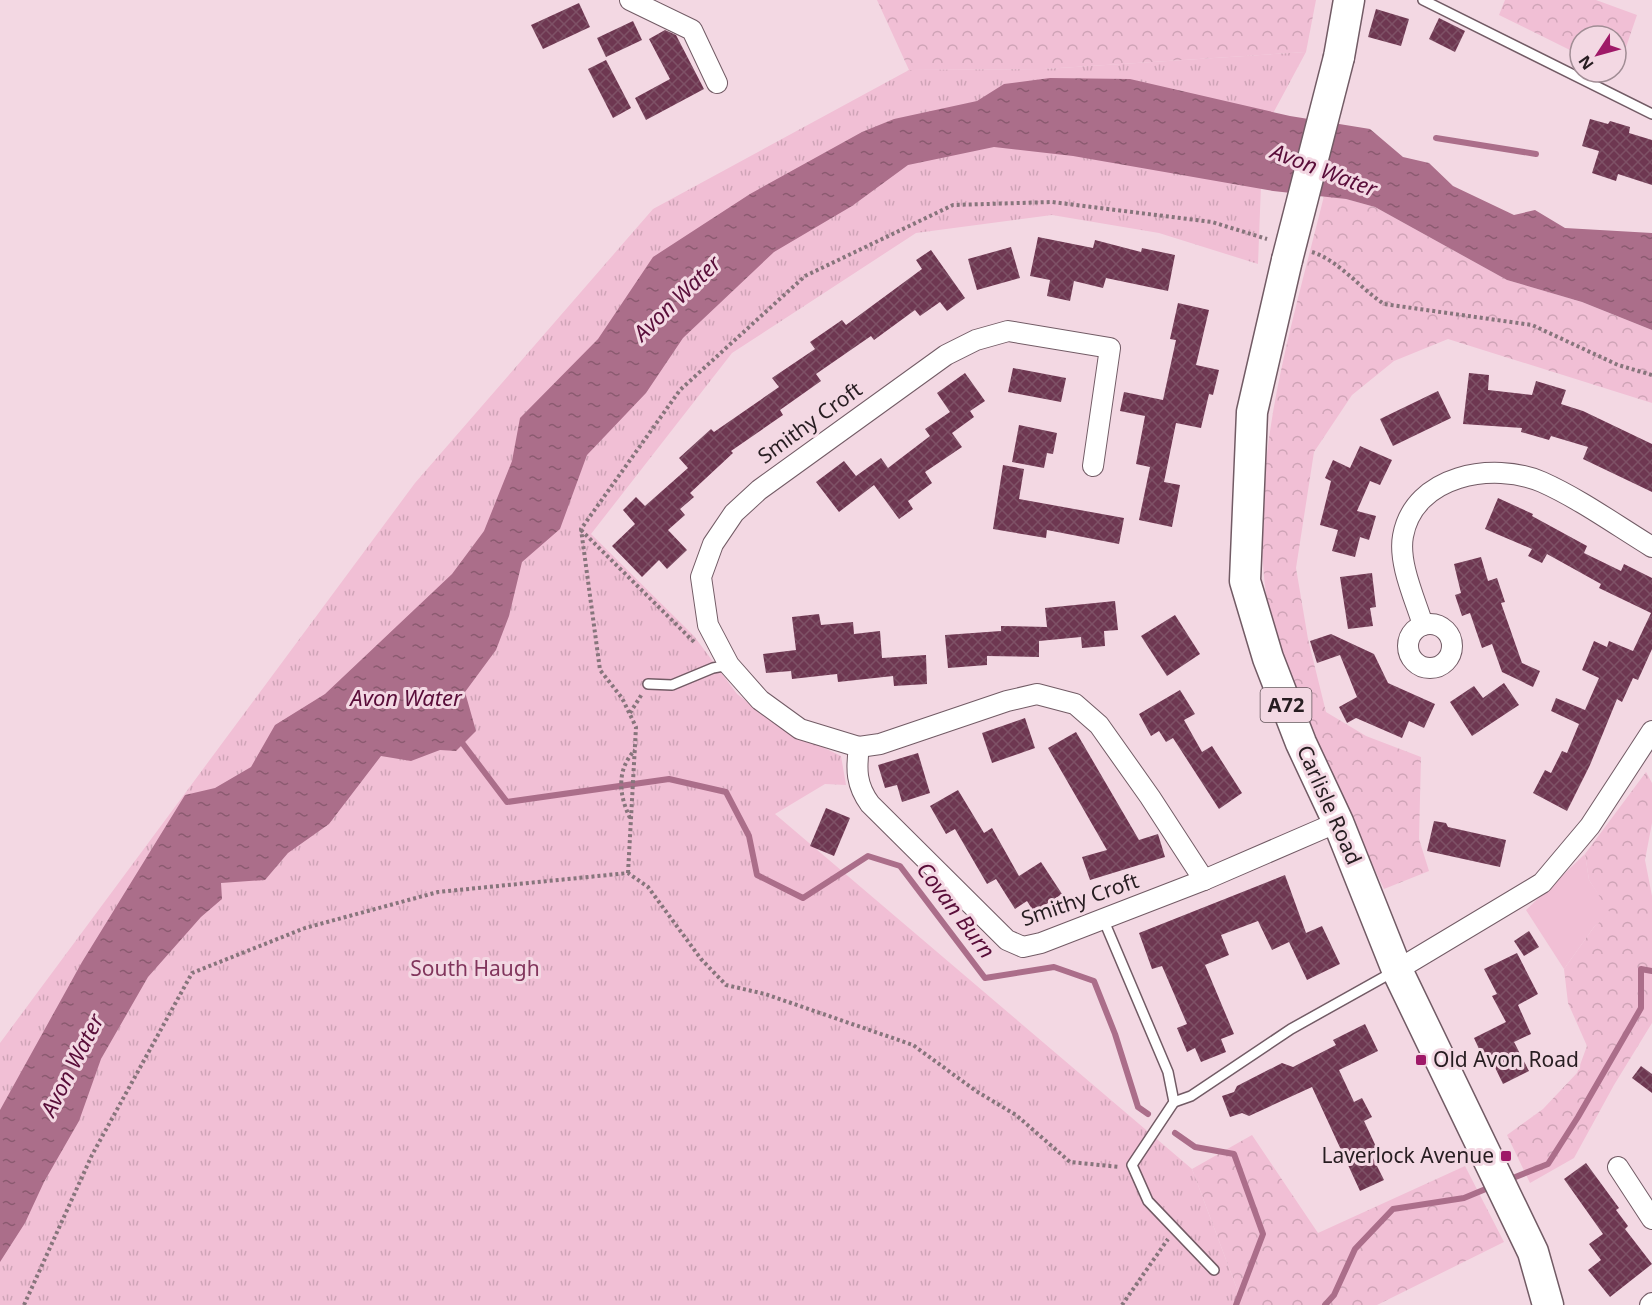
<svg xmlns="http://www.w3.org/2000/svg" width="1652" height="1305" font-family="'Noto Sans',sans-serif">
<defs>
<pattern id="forest-crowns" width="20" height="18" patternUnits="userSpaceOnUse" patternTransform="scale(1.5)"><rect width="20" height="18" fill="#f1bfd5"/><path d="M2 6a3 3 0 1 1 6 0M12 15a3 3 0 1 1 6 0" fill="none" stroke="#cfa4b7"/></pattern>
<pattern id="park-tufts" width="24" height="20" patternUnits="userSpaceOnUse" patternTransform="scale(1.5)"><rect width="24" height="20" fill="#f1bfd5"/><path d="M3 7l-1-3M5 7V3M7 7l1-3M15 17l-1-3M17 17v-4M19 17l1-3" fill="none" stroke="#cfa4b7"/></pattern>
<pattern id="water-ripples" width="26" height="14" patternUnits="userSpaceOnUse" patternTransform="scale(1.5)"><rect width="26" height="14" fill="#ab6e8a"/><path d="M2 4q2-2 4 0t4 0M15 11q2-2 4 0t4 0" fill="none" stroke="#8b5a70"/></pattern>
<pattern id="building-cross-hatch" width="8" height="8" patternUnits="userSpaceOnUse" patternTransform="scale(1.5)"><rect width="8" height="8" fill="#6e3751"/><path d="M0 0l8 8M0 8l8-8" fill="none" stroke="#7e5166"/></pattern>
</defs>
<rect width="100%" height="100%" fill="#f3d8e3"/>
<path fill="#f1bfd5" d="M1585,854l4,26 22,33 -17,14 -30,42 -38,-59z"/>
<g fill="url(#forest-crowns)">
<path d="M877,0h439l-10,52 -262,17 -135,1z"/>
<path d="M1505,0h91l41,15 -13,38 -8,9v-26h-36v19l-81,-40z"/>
<path d="M1324,196l22,3 29,8 132,73 75,22 70,28v73l-204,-64 -54,22 -42,34 -38,57 -18,116 12,71 18,73 40,24 55,21 -2,82 10,32 -45,18c-30,-63 -62,-125 -88,-190 -6,-16 -13,-31 -18,-47 -43,-151 10,-310 46,-456z"/>
<path d="M1646,772l6,11v40l-7,37 7,36v127l-38,62 -40,73 -44,25 -23,-48 36,-26 34,-36 10,-27 -19,-43 -4,-34 30,-42 16,-14 -21,-33 -4,-26z"/>
<path d="M1252,1135l66,98 147,-67 39,76 -127,63h-134l-51,-136z"/>
</g>
<path fill="url(#park-tufts)" d="M1306,52l-43,80 -5,132 -99,-31 -107,-18 -136,18 -184,120 -141,181 103,102 43,58 42,32 62,30 5,29 -21,-1 -50,30 417,355 51,136h-1243v-262l415,-560 238,-274 256,-139 135,-1z"/>
<path fill="url(#water-ripples)" d="M1050,78l80,1 160,37 80,13 33,28 26,6 24,23 61,29 21,-5 30,18 87,5v97l-70,-28 -75,-22 -132,-73 -29,-8 -73,-8 -200,-35 -79,-9 -86,18 -56,41 -78,46 -91,86 -37,55 -59,62 -27,74 -38,33 -13,54 -13,34 -31,42 11,39 -20,20 -16,-1 -29,11 -30,-5 -52,68 -41,29 -23,27 -44,3 1,16 -21,18 -53,60 -47,82 -22,62 -35,61 -19,41 -25,39v-152l82,-148 103,-167 30,-7 36,-21 24,-42 50,-31 127,-120 32,-43 28,-70 8,-43 78,-79 55,-82 97,-63 112,-62 32,-13 83,-18 27,-17z"/>
<g fill="none" stroke-linecap="round" stroke-linejoin="round">
<g stroke="#ab6e8a" stroke-width="6">
<path d="M1436,138l100,16"/>
<path d="M460,740l47,62 162,-23 57,13 23,44 8,39 46,23 65,-42 32,10 85,112 69,-11 40,14 21,53 23,73 10,7"/>
<path d="M1175,1133l20,14 39,7 29,80 -27,71"/>
<path d="M1508,1180l40,-16 30,-47 63,-109v-39l11,2"/>
<path d="M1325,1305l9,-10 21,-46 38,-40 71,-11 29,-12"/>
</g>
</g>
<g fill="url(#building-cross-hatch)">
<path d="M579,3l11,24 -47,22 -12,-24z"/>
<path d="M1376,9l33,10 -8,27 -33,-9z"/>
<path d="M1439,18l26,13 -10,21 -26,-13z"/>
<path d="M633,21l9,19 -36,17 -9,-19z"/>
<path d="M665,30l11,5 28,54 -58,31 -11,-22 35,-19 -21,-40z"/>
<path d="M606,60l25,48 -18,10 -25,-49z"/>
<path d="M1590,119l18,5 2,-3 20,6 -1,6 23,7v45l-34,-11 -2,7 -24,-8 7,-22 -17,-5z"/>
<path d="M1038,237l55,11 2,-8 46,12 1,-4 33,7 -7,36 -62,-13 -3,10 -29,-7 -4,20 -23,-5 3,-16 -20,-4z"/>
<path d="M1011,247l9,31 -43,12 -9,-31z"/>
<path d="M931,250l34,48 -18,13 -7,-9 -20,14 -5,-6 -41,30 -3,-4 -55,38 5,7 -41,29 3,5 -52,36 2,2 -43,40 4,4 -14,12 5,6 -17,15 19,20 -20,19 -8,-9 -17,17 -30,-31 23,-22 -12,-14 13,-13 9,9 43,-38 -9,-10 32,-29 3,3 65,-45 -7,-9 43,-29 -5,-7 32,-22 4,5 76,-56 -6,-9z"/>
<path d="M1178,303l31,7 -13,55 23,5 -6,25 -4,-1 -8,34 -25,-5 -12,59 16,3 -8,42 -33,-7 11,-53 -14,-3 9,-48 -25,-5 4,-19 39,8 13,-60 -6,-1z"/>
<path d="M1013,368l53,10 -5,24 -53,-10z"/>
<path d="M965,373l20,28 -15,10 4,6 -22,16 10,14 -37,25 7,11 -24,18 5,8 -14,10 -25,-34 -35,27 -23,-30 28,-21 12,15 25,-18 7,10 42,-32 -5,-7 25,-17 -13,-19z"/>
<path d="M1469,373l20,2 -1,15 44,5 4,-14 30,9 -5,14 22,7 69,33v48l-69,-33 5,-12 -37,-11 -2,4 -28,-8 1,-4 -59,-4z"/>
<path d="M1438,391l13,27 -58,28 -13,-27z"/>
<path d="M1019,425l38,8 -4,21 -6,-1 -3,15 -32,-6z"/>
<path d="M1360,446l32,14 -12,25 -10,-4 -13,30 19,5 -7,24 -9,-3 -5,20 -23,-6 6,-21 -18,-5 11,-44 -6,-3 8,-18 17,8z"/>
<path d="M1003,465l21,4 -5,30 105,19 -5,26 -72,-14 -1,8 -53,-9z"/>
<path d="M1498,498l35,16 -1,2 55,30 -3,7 37,18 3,-7 28,14v71l-14,31 -5,-2 -11,24 -5,-3 -27,66 -23,46 -34,-18 12,-23 6,3 11,-22 5,2 12,-29 -28,-13 5,-13 29,12 14,-32 -17,-8 12,-29 13,6 2,-6 24,10 18,-38 -52,-25 2,-4 -54,-30 -5,9 -14,-7 4,-7 -47,-20z"/>
<path d="M1481,557l7,24 9,-3 8,24 -4,1 21,60 18,8 -7,16 -31,-15 -10,-28 -10,4 -12,-35 -8,3 -7,-21 6,-2 -7,-29z"/>
<path d="M1372,573l4,34 -6,1 3,18 -25,3 -8,-52z"/>
<path d="M1115,601l3,29 -14,1 1,15 -23,2 -1,-11 -42,4v16l-52,-1v9l-39,3 -3,-33 56,-4v-5l46,1 -2,-19z"/>
<path d="M819,614l2,11 32,-3 1,12 26,-3 2,27 44,-3 1,29 -33,2 -1,-10 -55,6 -1,-8 -45,5 -1,-8 -25,2 -3,-19 33,-4 -4,-33z"/>
<path d="M1175,615l25,39 -33,22 -26,-40z"/>
<path d="M1331,634l43,20 14,29 47,21 -11,24 -15,-7 -7,17 -46,-20 -9,5 -8,-16 18,-10 -17,-42 -23,8 -7,-22z"/>
<path d="M1504,683l15,22 -47,31 -22,-34 24,-16 9,12z"/>
<path d="M1180,690l15,24 -11,6 18,32 10,-6 30,47 -23,16 -46,-71 -7,4 -7,-11 -8,5 -12,-22z"/>
<path d="M1025,718l10,30 -43,15 -10,-30z"/>
<path d="M1076,732l63,108 19,-6 7,23 -75,23 -8,-23 25,-7 -59,-102z"/>
<path d="M918,753l12,40 -28,9 -5,-17 -12,3 -7,-23z"/>
<path d="M958,790l26,43 8,-5 27,48 22,-14 21,32 -28,18 -7,-11 -12,8 -19,-30 -9,5 -32,-55 -9,5 -16,-28z"/>
<path d="M826,808l24,10 -16,38 -24,-10z"/>
<path d="M1434,821l12,2 2,4 58,13 -6,27 -73,-16z"/>
<path d="M1285,875l21,58 16,-7 18,38 -33,16 -18,-38 -17,8 -14,-29 -37,14 8,20 -24,10 29,69 -13,5 5,13 -25,10 -6,-14 -8,4 -10,-24 10,-4 -25,-58 -10,3 -13,-36z"/>
<path d="M1529,931l10,16 -15,9 -10,-15z"/>
<path d="M1517,953l21,41 -20,11 13,29 -17,8 15,29 -26,13 -13,-27 -6,3 -10,-22 32,-16 -14,-26 5,-2 -13,-25z"/>
<path d="M1365,1024l13,27 -39,19 15,32 8,-4 10,19 -8,4 15,32 -7,3 12,24 -24,11 -48,-104 -63,29 -7,-3 -12,4 -8,-21 12,-4 3,-6 45,-23 11,4 43,-22 -3,-5z"/>
<path d="M1641,1066l11,8v19l-20,-15z"/>
<path d="M1586,1163l33,45 -3,2 12,16 -3,3 27,35 -42,33 -22,-27 13,-10 -12,-16 14,-10 -39,-55z"/>
</g>
<g fill="none" stroke-linecap="round" stroke-linejoin="round">
<g stroke="#725b65" stroke-width="12">
<g id="lane">
<path d="M1423,0l229,114"/>
<path d="M648,684l24,1 41,-17 16,-3"/>
<path d="M1104,921l64,151 6,30 -42,63 16,36 66,69"/>
<path d="M1174,1102l17,-6 100,-67 102,-57"/>
</g>
</g>
<g stroke="#725b65" stroke-width="22">
<g id="street">
<path d="M630,0l62,30 25,53"/>
<path d="M1093,466l17,-118 -102,-17 -32,9 -30,15 -187,135 -25,23 -21,31 -12,33 7,48 21,40 31,35 40,29 59,18c-3,22 -3,38 11,57l137,136 16,7 18,-4 163,-63 134,-58"/>
<circle cx="1430" cy="646" r="22"/>
<path d="M1423,625c-8,-26 -25,-62 -20,-89 11,-61 90,-75 139,-54 38,17 74,43 110,65"/>
<path d="M859,747l21,-3 127,-43 30,-7 38,10 24,21 51,72 54,83"/>
<path d="M1397,970l145,-87 48,-57 62,-95"/>
<path d="M1618,1167l34,52"/>
<path d="M1650,1305l2,-2"/>
</g>
</g>
<g stroke="#725b65" stroke-width="33">
<g id="primary">
<path d="M1339,57l10,-57"/>
<path d="M1287,260l-35,152 -7,169 23,77 33,85 37,79 59,148 136,282 15,53"/>
</g>
</g>
<g stroke="#87757c" stroke-width="4" stroke-dasharray="3 3" stroke-linecap="butt">
<path d="M1312,252c26,8 48,36 72,52l148,21 86,40 34,10"/>
<path d="M581,530l114,113"/>
<path d="M630,713l12,-19"/>
<path d="M630,818c-11,-23 -14,-48 5,-68"/>
<path d="M628,873l8,-146 -14,-29 -22,-28 -19,-141 99,-139 125,-114 148,-71 99,-3 160,20 55,17"/>
<path d="M24,1305l68,-150 100,-182 113,-45 133,-36 190,-19 20,14 53,72 25,26 39,9 148,51 63,46 40,24 54,47 50,5"/>
<path d="M1122,1305l46,-66"/>
</g>
<use href="#lane" stroke="#fff" stroke-width="9"/>
<use href="#street" stroke="#fff" stroke-width="20"/>
<use href="#primary" stroke="#fff" stroke-width="30"/>
<g stroke="#725b65" stroke-width="33" stroke-linecap="butt">
<path id="primary-bridge" d="M1287,260l52,-203"/>
</g>
<use href="#primary-bridge" stroke="#fff" stroke-width="30"/>
</g>
<g fill="#9f1968" stroke="#f3d8e3" stroke-width="2">
<rect x="1415" y="1054" width="12" height="12" rx="3"/>
<rect x="1500" y="1150" width="12" height="12" rx="3"/>
</g>
<g text-anchor="middle" stroke-width="6" stroke-linejoin="round" paint-order="stroke">
<rect fill="#f3d8e3" stroke="#64555b" stroke-width="1.5" x="1260.5" y="688" width="51" height="34" rx="4.5"/>
<g font-size="20" font-weight="bold" fill="#271d21">
<text x="1286" y="712">A72</text>
</g>
<g font-size="21" fill="#271d21" stroke="#f3d8e3">
<text transform="translate(810 423) rotate(-36)" y="7">Smithy Croft</text>
<text transform="translate(1329 805) rotate(66)" y="7">Carlisle Road</text>
<text transform="translate(1080 900) rotate(-19)" y="7">Smithy Croft</text>
</g>
<g font-size="21" fill="#81355c" stroke="#f3d8e3">
<text x="475" y="976">South Haugh</text>
</g>
<g font-size="21" fill="#271d21" stroke="#f3d8e3" text-anchor="start">
<text x="1433" y="1067">Old Avon Road</text>
<text x="1494" y="1163" text-anchor="end">Laverlock Avenue</text>
</g>
<g font-size="22" font-style="italic" fill="#590d39" stroke="#f3d8e3">
<text transform="translate(1324 170) rotate(21)" y="8">Avon Water</text>
<text transform="translate(677 298) rotate(-44)" y="8">Avon Water</text>
<text x="406" y="706">Avon Water</text>
<text transform="translate(956 910) rotate(53)" y="8">Covan Burn</text>
<text transform="translate(72 1065) rotate(-63)" y="8">Avon Water</text>
</g>
</g>
<g transform="translate(1598 54) rotate(234)"><circle r="28" fill="#f3d8e3" stroke="#a18d95" stroke-width="1.5"/>
<path d="M0-4.5L10 22L0 15L-10 22Z" fill="#9f1968"/>
<text y="-9" font-size="16" font-weight="bold" text-anchor="middle" fill="#271d21">N</text>
</g>
</svg>
